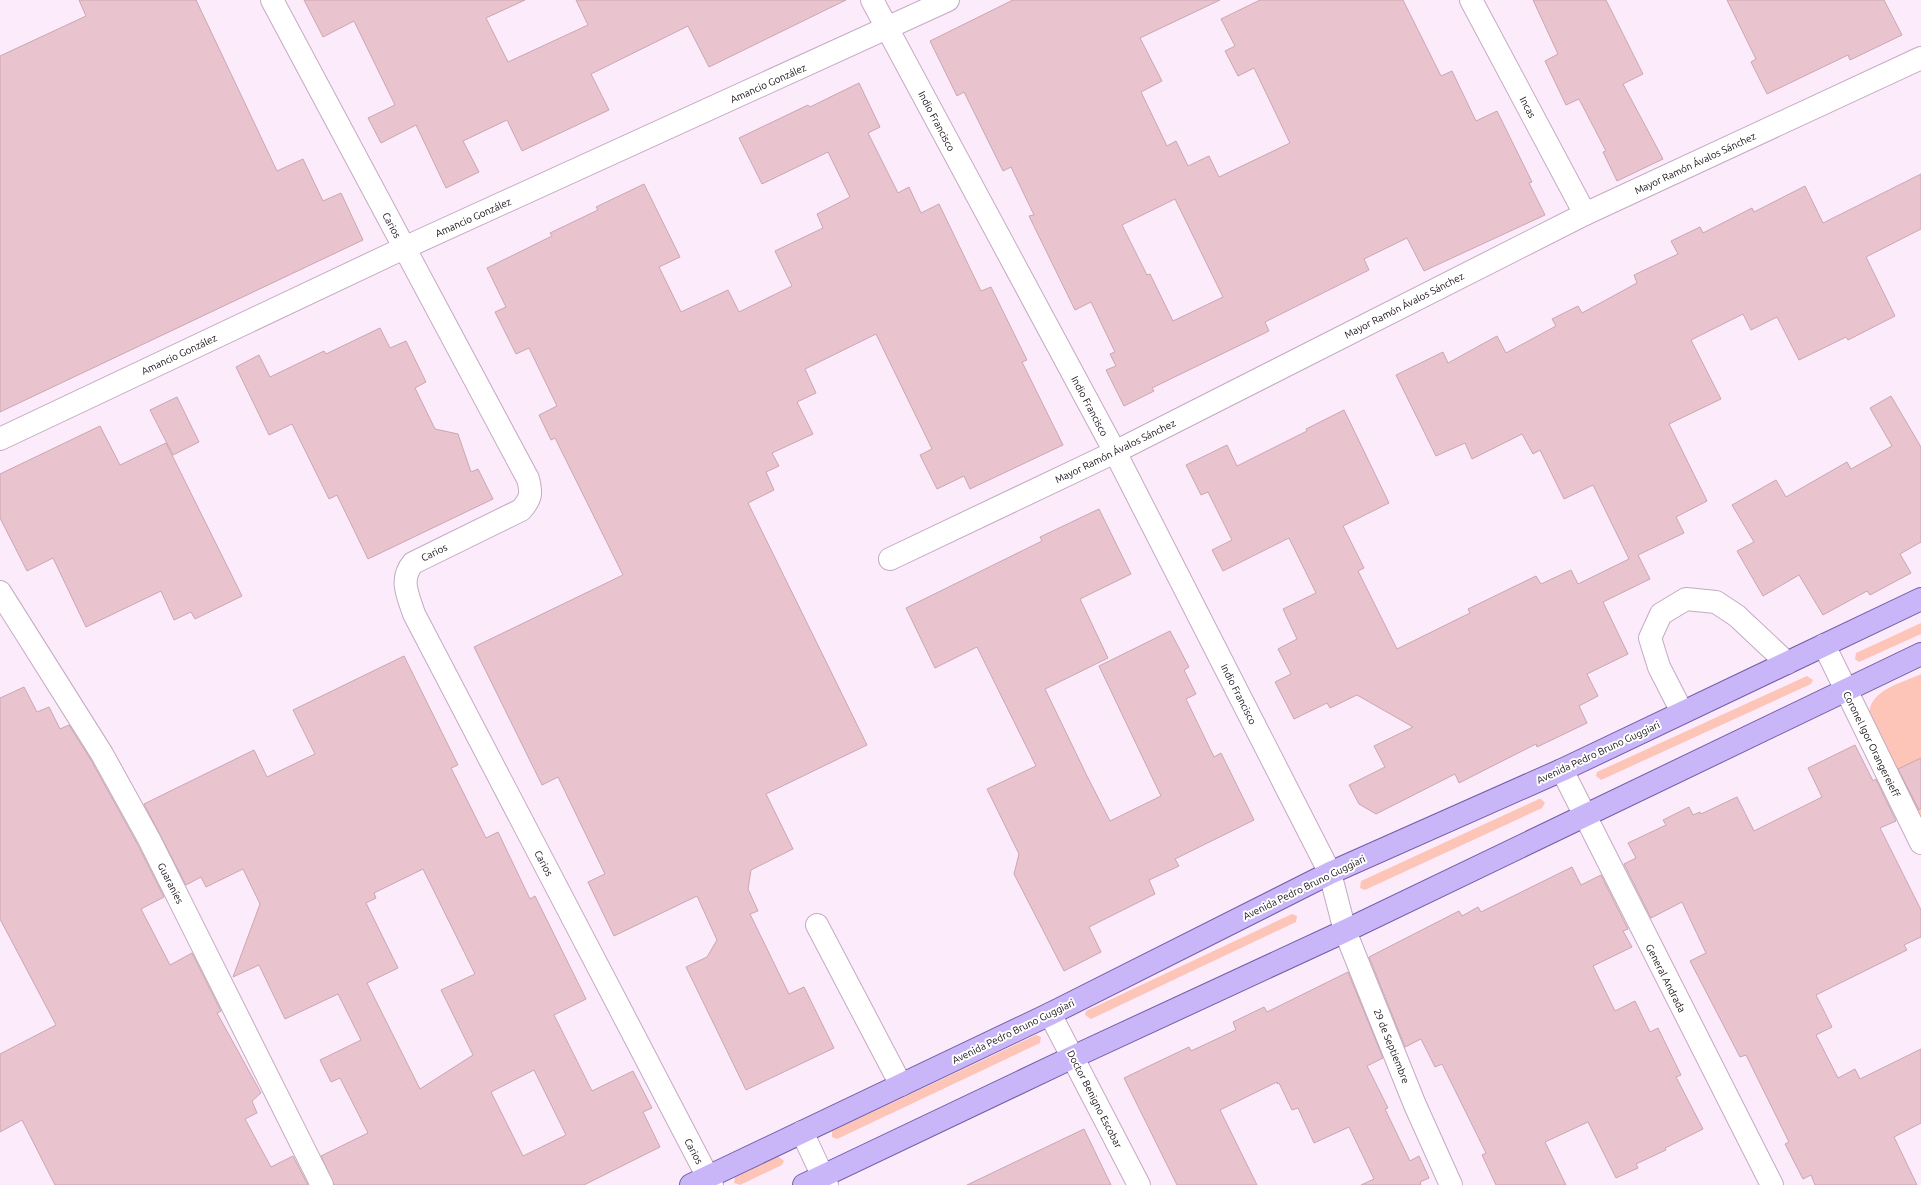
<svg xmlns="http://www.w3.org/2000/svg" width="1921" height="1185" font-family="Ubuntu,sans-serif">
<rect width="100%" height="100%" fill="#fcebfb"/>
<g fill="#fdc5b8">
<path d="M1921,623v11l-62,28 -4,-3 1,-6z"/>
<path d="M1921,674v145l-52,-104c0,-25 33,-32 52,-41z"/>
<path d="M1807,676l6,4 -2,4 -210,96 -5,-4 1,-4z"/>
<path d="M1539,799h2l4,4 -3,5 -177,82 -5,-2 1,-7z"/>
<path d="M1292,914l5,2 -1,6 -205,97 -6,-4 1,-4z"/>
<path d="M1036,1035l5,2 -1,6 -203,96 -5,-2v-6z"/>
<path d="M778,1156l6,5 -2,4 -42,20 -6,-2 1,-6z"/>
</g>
<g fill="#e9c3cd" stroke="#cba6b0" fill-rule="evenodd">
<path d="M79,0h117l81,171 26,-12 20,42 18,-8 22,47 -363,172v-356l86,-40z"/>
<path d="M304,0h221l-39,18 22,44 80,-37 -12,-25h270l-137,67 -21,-41 -97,48 18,36 -87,41 -15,-31 -44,21 16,31 -33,16 -30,-63 -35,18 -13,-25 27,-13 -41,-84 -31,16z"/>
<path d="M1013,0h207l-80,38 22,43 -21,11 26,54 9,-5 12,25 21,-10 10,21 71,-34 -36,-75 -16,8 -13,-25 10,-5 -14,-27 39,-19h143l38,76 11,-5 24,50 21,-10 35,71 -3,1 16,32 -121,56 -17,-33 -43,21 5,11 -104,52 4,9 -117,57 2,3 -30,15 -18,-36 10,-4 -6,-12 5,-2 -24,-50 -16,8 -46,-94 5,-1 -23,-48 -8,4 -39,-79 -7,4 -27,-55zM1175,199l48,98 -50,24 -23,-47 -3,1 -25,-50z"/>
<path d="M1533,0h73l37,74 -20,10 40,75 -46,22 -14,-29 3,-1 -27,-52 -13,6 -21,-44 13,-7z"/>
<path d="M1727,0h157l18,35 -52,25 -2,-5 -81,39 -16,-32 5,-3z"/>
<path d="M859,83l21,44 -12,6 30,60 11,-6 12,26 18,-9 42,87 10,-4 36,73 -5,2 41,83 -93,44 -6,-13 -27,13 -17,-34 12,-6 -56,-115 -71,35 11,24 -19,9 16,32 -41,19 7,13 -13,6 8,18 -26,13 119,242 -101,49 27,55 -42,21 -3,19 10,22 -8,3 39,80 15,-7 30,61 -88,42 -60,-123 21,-10 10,-17 -20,-44 -83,40 -26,-54 17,-8 -47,-97 -16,8 -68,-138 149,-72 -68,-137 -4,2 -12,-25 18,-9 -28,-58 -13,6 -21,-42 11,-5 -19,-39 65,-32 -2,-3 48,-23 -2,-3 48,-23 36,73 -21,10 22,45 47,-22 11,22 53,-26 -17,-35 48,-23 -6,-14 33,-17 -22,-45 -66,32 -23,-46 69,-33 2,2z"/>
<path d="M1921,174v55l-55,28 29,59 -47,24 -2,-3 -47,23 -22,-43 -26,13 -8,-16 -52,26 30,59 -52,25 38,77 -31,16 8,16 -46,22 12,24 -47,23 25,52 -41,20 11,22 -19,10 8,17 -50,24 -1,-3 -77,39 -4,-9 -79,40 -17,-10 -10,-19 36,-18 -11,-21 39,-19 -56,-32 -27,13 -3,-5 -33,16 -19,-37 16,-8 -13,-25 19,-10 -14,-30 33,-16 -27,-55 -66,33 -11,-21 20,-10 -24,-48 -7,3 -15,-30 41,-20 10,21 70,-35 -1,-2 38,-19 45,93 -46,23 21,42 -6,3 39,78 73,-36 -2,-4 68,-33 5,8 30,-14 7,14 51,-25 -36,-74 -29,14 -24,-49 -7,4 -11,-20 -50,25 -7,-16 -29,13 -40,-81 47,-23 5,11 49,-27 9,17 50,-27 -4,-7 26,-13 4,7 55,-30 -3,-8 44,-21 -7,-13 29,-14 3,6 49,-25 2,4 51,-26 18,37z"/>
<path d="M380,328l10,20 16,-7 20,41 -11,6 20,41 23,5 13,38 7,-3 15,30 -125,60 -31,-64 -8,4 -37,-75 -23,11 -33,-68 23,-12 11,22 54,-26 2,3z"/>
<path d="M1891,396l30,51v95l-21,12 11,19 -41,22 -3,-4 -44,24 -24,-40 -36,21 -26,-45 17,-9 -22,-37 44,-25 10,17 61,-35 4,7 41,-23 -22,-38z"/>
<path d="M177,397l22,45 -26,13 -23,-45z"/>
<path d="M100,426l20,39 46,-22 76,153 -47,23 -4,-7 -17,8 -13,-29 -75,36 -33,-69 -26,13 -27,-53v-44z"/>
<path d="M1099,509l32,65 -51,25 28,59 -63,31 42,87 23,45 51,-25 -62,-130 71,-35 19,36 -5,3 12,24 -10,5 28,58 7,-4 33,67 -79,39 4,7 -30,14 6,14 -66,33 12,25 -37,19 -50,-97 5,-20 -32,-65 49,-23 -59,-119 -42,21 -29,-60 136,-67 -2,-4z"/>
<path d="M404,656l54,109 -7,3 35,70 12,-6 32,67 5,-3 51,103 -32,16 38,76 41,-20 19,37 -9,4 17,35 -76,38h-250l-13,-29 47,-23 -28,-55 -9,4 -11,-22 41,-20 -23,-46 -53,25 -26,-54 -26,12 27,-73 -17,-35 -37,18 -5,-10 -15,8 -42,-81 110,-54 13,27 48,-23 -22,-44zM423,869l52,105 -34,16 32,65 -53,34 -53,-106 31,-15 -32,-65 10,-5 -2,-5zM534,1070l32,65 -43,21 -32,-64z"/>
<path d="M24,687l13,25 12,-5 11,22 9,-4 22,35 47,85 26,52 -23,12 29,56 22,-12 29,58 -4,2 44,80 -9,8 5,12 -12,6 26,48 22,-11 15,29h-253l-33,-65 -22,12v-78l56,-29 -56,-106v-221z"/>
<path d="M1855,745l18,36 3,-2 20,42 -16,7 41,82v27l-17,8 3,5 -91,45 16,32 -16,8 22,43 17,-9 5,10 61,-30v74l-27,14 23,48h-102l-4,-10 -8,4 -18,-35 4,-2 -43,-87 -6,2 -50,-96 16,-8 -24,-51 -31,16 -27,-54 12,-6 -8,-15 38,-18 -3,-5 26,-13 4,8 7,-3 1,2 36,-17 17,34 68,-34 -14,-29z"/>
<path d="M1921,758v50l-2,2 -21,-41z"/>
<path d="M1572,867l9,18 20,-10 27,54 -5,2 9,16 -39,19 22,45 20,-10 15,31 8,-4 23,47 -5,2 27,52 -38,19 1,2 -30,14 2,4 -22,10 -28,-56 -43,20 21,43h-70l-14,-30 4,-2 -44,-89 -7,3 -14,-28 -16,8 -36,-90 90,-46 3,5 16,-9 3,5z"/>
<path d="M1348,972l35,86 -16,8 21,42 -3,1 25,52 9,-5 10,22 -9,4 1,3h-60l13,-6 -25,-52 -35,16 -16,-35 -6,2 -13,-27 -2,1v-2l-57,28 37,75h-80l-53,-107 65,-31 2,4 45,-21 -3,-8 31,-15 3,5z"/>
<path d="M1084,1129l27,56h-144z"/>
</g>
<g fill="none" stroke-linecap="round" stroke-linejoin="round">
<g stroke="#c4aac3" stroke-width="24">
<g id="minor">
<path d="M272,0l256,479c4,14 3,20 -7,31l-108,53c-14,17 -5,32 1,51l298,571"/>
<path d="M872,0l243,452 215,421 15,58 70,174 36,80"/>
<path d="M1471,0l114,214"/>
<path d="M0,439l404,-191 544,-248"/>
<path d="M890,559l225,-107 470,-238 336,-156"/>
<path d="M0,592l102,162 47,85 173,346"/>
<path d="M1824,645l97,198"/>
<path d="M1682,712l-23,-45 -9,-29 11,-24 25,-15 30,3 21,14 50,47"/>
<path d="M1562,770l210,415"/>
<path d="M817,925l84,160"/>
<path d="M1050,1014l89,171"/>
<path d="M802,1132l25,53"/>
</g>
</g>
<g stroke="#745ca7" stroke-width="24">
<g id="major">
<path d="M691,1185l359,-171 280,-141 232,-103 359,-171"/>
<path d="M804,1185l269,-128 272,-126 576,-277"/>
</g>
</g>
<use href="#minor" stroke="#fff" stroke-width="22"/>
<use href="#major" stroke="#c9b6f9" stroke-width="22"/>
</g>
<g text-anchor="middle" stroke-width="4" stroke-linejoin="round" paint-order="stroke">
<g font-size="10" fill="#180f17" stroke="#fefffe">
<text transform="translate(768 83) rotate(-24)" y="4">Amancio González</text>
<text transform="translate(1528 107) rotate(62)" y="4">Incas</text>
<text transform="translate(937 121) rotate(62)" y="4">Indio Francisco</text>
<text transform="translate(1695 163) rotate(-25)" y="4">Mayor Ramón Ávalos Sánchez</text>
<text transform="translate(473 217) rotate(-24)" y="4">Amancio González</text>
<text transform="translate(392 225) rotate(62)" y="4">Carios</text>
<text transform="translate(1404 305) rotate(-27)" y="4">Mayor Ramón Ávalos Sánchez</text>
<text transform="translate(179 354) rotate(-25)" y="4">Amancio González</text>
<text transform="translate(1090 406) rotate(62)" y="4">Indio Francisco</text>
<text transform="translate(1115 451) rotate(-26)" y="4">Mayor Ramón Ávalos Sánchez</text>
<text transform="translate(434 552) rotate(-26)" y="4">Carios</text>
<text transform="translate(1239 694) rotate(63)" y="4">Indio Francisco</text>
<text transform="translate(1872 744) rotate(64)" y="4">Coronel Igor Orangereieff</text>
<text transform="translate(1598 752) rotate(-25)" y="4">Avenida Pedro Bruno Guggiari</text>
<text transform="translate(544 863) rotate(62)" y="4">Carios</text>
<text transform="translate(171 883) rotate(63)" y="4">Guaraníes</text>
<text transform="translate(1304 887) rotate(-26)" y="4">Avenida Pedro Bruno Guggiari</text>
<text transform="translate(1666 978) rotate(63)" y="4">General Andrada</text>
<text transform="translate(1013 1031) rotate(-26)" y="4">Avenida Pedro Bruno Guggiari</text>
<text transform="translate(1392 1046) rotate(68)" y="4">29 de Septiembre</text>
<text transform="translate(1095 1099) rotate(63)" y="4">Doctor Benigno Escobar</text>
<text transform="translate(694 1151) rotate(62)" y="4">Carios</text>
</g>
</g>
</svg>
